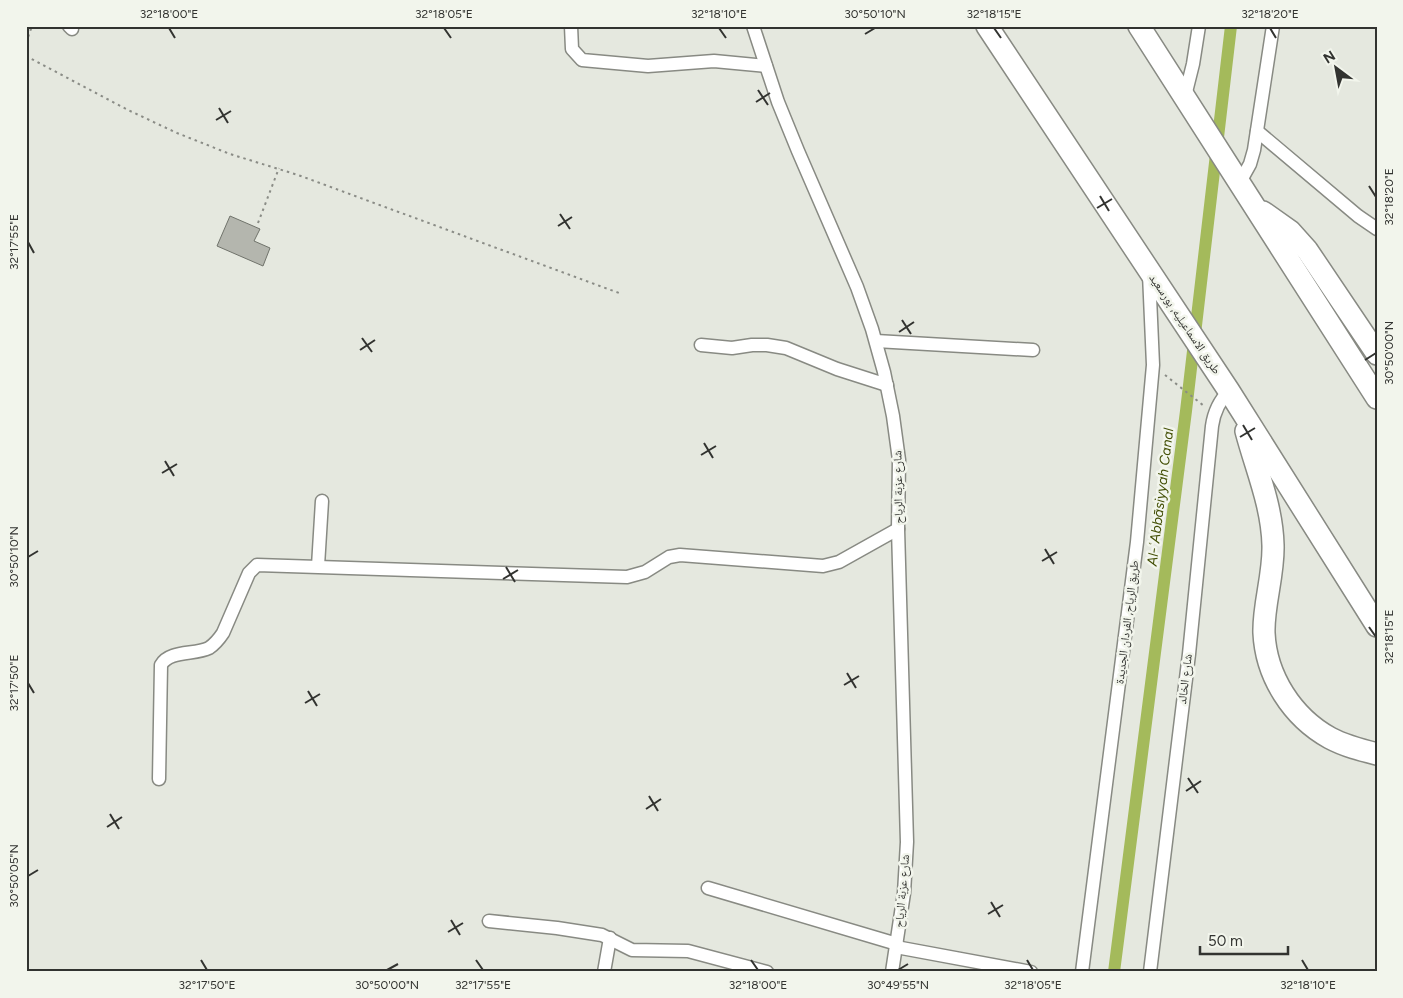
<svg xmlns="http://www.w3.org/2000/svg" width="1403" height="998" font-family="Figtree,'Noto Naskh Arabic',sans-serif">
<rect width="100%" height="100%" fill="#e5e8df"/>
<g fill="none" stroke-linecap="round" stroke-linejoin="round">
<path stroke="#a4ba5b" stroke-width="12" d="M1114,972l72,-561 45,-385"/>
</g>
<path fill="#b4b6ae" stroke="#70736b" d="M230,216l30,13 -6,12 16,7 -7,18 -46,-20z"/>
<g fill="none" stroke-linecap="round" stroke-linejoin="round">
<g stroke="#888a83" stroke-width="15">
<g id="minor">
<path d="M69,26l3,3"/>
<path d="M571,26l1,23 10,11 66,6 66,-5 52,5"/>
<path d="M753,26l25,76 20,49 59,136 15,42 12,43 9,44 6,44 -1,69 9,313 -3,51 -12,79"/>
<path d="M1185,96l8,-32 6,-38"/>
<path d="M1257,131l101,85 19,13"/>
<path d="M1240,182l10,-18 4,-14 19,-124"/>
<path d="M876,341l157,9"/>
<path d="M701,345l31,3 20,-3h15l19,3 51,21 50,16"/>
<path d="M318,566l4,-65"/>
<path d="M159,779l2,-114c8,-15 34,-10 48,-17 6,-4 10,-9 14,-15l26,-60 8,-8 370,12 18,-5 24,-15 11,-2 143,11 16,-4 59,-33"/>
<path d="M708,888l189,56"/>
<path d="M489,921l68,7 45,7 30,15 56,1 79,21"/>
<path d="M896,947l135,25"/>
<path d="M604,972l6,-34"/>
<path d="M1082,972l55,-430 16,-177 -4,-91"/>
<path d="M1150,972l39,-318 23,-228c2,-14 7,-25 17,-35"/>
</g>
</g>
<g stroke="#888a83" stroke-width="24">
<g id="trunk">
<path d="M987,26l242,365 148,235"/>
<path d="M1139,26l238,372"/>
<path d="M1263,212l27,19 17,19 70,104"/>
<path d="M1246,431c10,38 26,74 27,114 1,30 -10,60 -9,88 2,43 28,84 66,105 15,8 31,12 47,16"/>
</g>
</g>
<g stroke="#8a8c86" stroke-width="2" stroke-dasharray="2.5 4" stroke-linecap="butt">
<path d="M26,43l6,-17"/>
<path d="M26,56l102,54 49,23 53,21 68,21 321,118"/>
<path d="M258,223l21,-55"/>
<path d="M1165,375l39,31"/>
</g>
<use href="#minor" stroke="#fff" stroke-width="12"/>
<use href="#trunk" stroke="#fff" stroke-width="21"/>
</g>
<path fill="none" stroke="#323330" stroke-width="2" d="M169,28l6,10M444,28l7,10M719,28l7,10M994,28l7,10M1270,28l6,10M865,34l10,-6M758,90l10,15M756,102l14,-9M219,108l9,15M216,120l15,-9M1369,186l7,11M1100,196l9,15M1097,208l15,-9M560,214l10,15M558,226l14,-9M28,242l6,11M902,320l9,14M899,332l15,-10M362,338l10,14M360,350l15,-10M1365,360l11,-7M1243,425l9,15M1240,437l15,-9M704,443l9,15M701,455l15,-9M165,461l9,15M162,473l15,-9M1045,549l9,15M28,557l10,-6M1042,561l15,-9M506,567l9,15M503,579l15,-9M1369,627l7,10M847,673l9,15M28,683l6,10M844,685l15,-9M308,691l9,15M305,703l15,-9M1188,778l10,15M1186,791l15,-10M649,796l9,15M646,809l15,-10M110,814l9,15M107,827l15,-10M28,876l10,-6M991,902l9,15M988,914l15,-9M451,920l9,15M448,932l15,-9M201,960l6,10M476,960l7,10M751,960l7,10M1027,960l6,10M1302,960l6,10M387,970l11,-6M898,970l10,-6"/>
<g text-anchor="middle" stroke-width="5" stroke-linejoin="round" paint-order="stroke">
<g font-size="12" fill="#323330" stroke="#f2f5ec">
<text transform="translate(1185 324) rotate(56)" y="4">طريق الاسماعيليه, بورسعيد</text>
<text transform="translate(898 487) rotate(-91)" y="4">شارع عزبة الرياح</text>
<text transform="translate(1127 622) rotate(-83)" y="4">طريق الرياح, الفردان الجديدة</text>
<text transform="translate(1185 679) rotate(-83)" y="4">شارع الخالد</text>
<text transform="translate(902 891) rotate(-85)" y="4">شارع عزبة الرياح</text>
</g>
<g font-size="14" font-style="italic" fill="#434f06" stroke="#f2f5ec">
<text transform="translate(1160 497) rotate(-83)" y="5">Al-ʿAbbāsiyyah Canal</text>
</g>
</g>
<rect width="1403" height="998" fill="none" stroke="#f2f5ec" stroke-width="55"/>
<g transform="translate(1336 68) rotate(328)" stroke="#f2f5ec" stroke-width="4" paint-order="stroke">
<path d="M0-4L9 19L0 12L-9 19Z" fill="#323330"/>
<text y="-8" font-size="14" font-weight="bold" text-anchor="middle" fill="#323330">N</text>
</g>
<path d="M1200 946v8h88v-8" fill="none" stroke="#323330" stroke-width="2.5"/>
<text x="1208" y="946" font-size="15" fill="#323330" stroke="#f2f5ec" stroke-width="4" paint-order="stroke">50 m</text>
<rect x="28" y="28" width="1348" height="942" fill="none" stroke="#323330" stroke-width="2"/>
<g font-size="12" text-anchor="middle" fill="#323330">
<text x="169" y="18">32°18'00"E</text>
<text x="444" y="18">32°18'05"E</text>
<text x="719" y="18">32°18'10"E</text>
<text x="875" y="18">30°50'10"N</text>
<text x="994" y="18">32°18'15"E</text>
<text x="1270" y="18">32°18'20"E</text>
<text transform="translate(1389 197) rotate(-90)" y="4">32°18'20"E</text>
<text transform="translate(14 242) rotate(-90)" y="4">32°17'55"E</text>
<text transform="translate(1389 353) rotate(-90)" y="4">30°50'00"N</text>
<text transform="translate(14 557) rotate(-90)" y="4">30°50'10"N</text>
<text transform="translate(1389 637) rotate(-90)" y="4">32°18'15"E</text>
<text transform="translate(14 683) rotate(-90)" y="4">32°17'50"E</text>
<text transform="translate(14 876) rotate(-90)" y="4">30°50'05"N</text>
<text x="207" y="989">32°17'50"E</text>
<text x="387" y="989">30°50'00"N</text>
<text x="483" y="989">32°17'55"E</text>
<text x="758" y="989">32°18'00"E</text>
<text x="898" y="989">30°49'55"N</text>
<text x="1033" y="989">32°18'05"E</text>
<text x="1308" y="989">32°18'10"E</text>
</g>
</svg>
